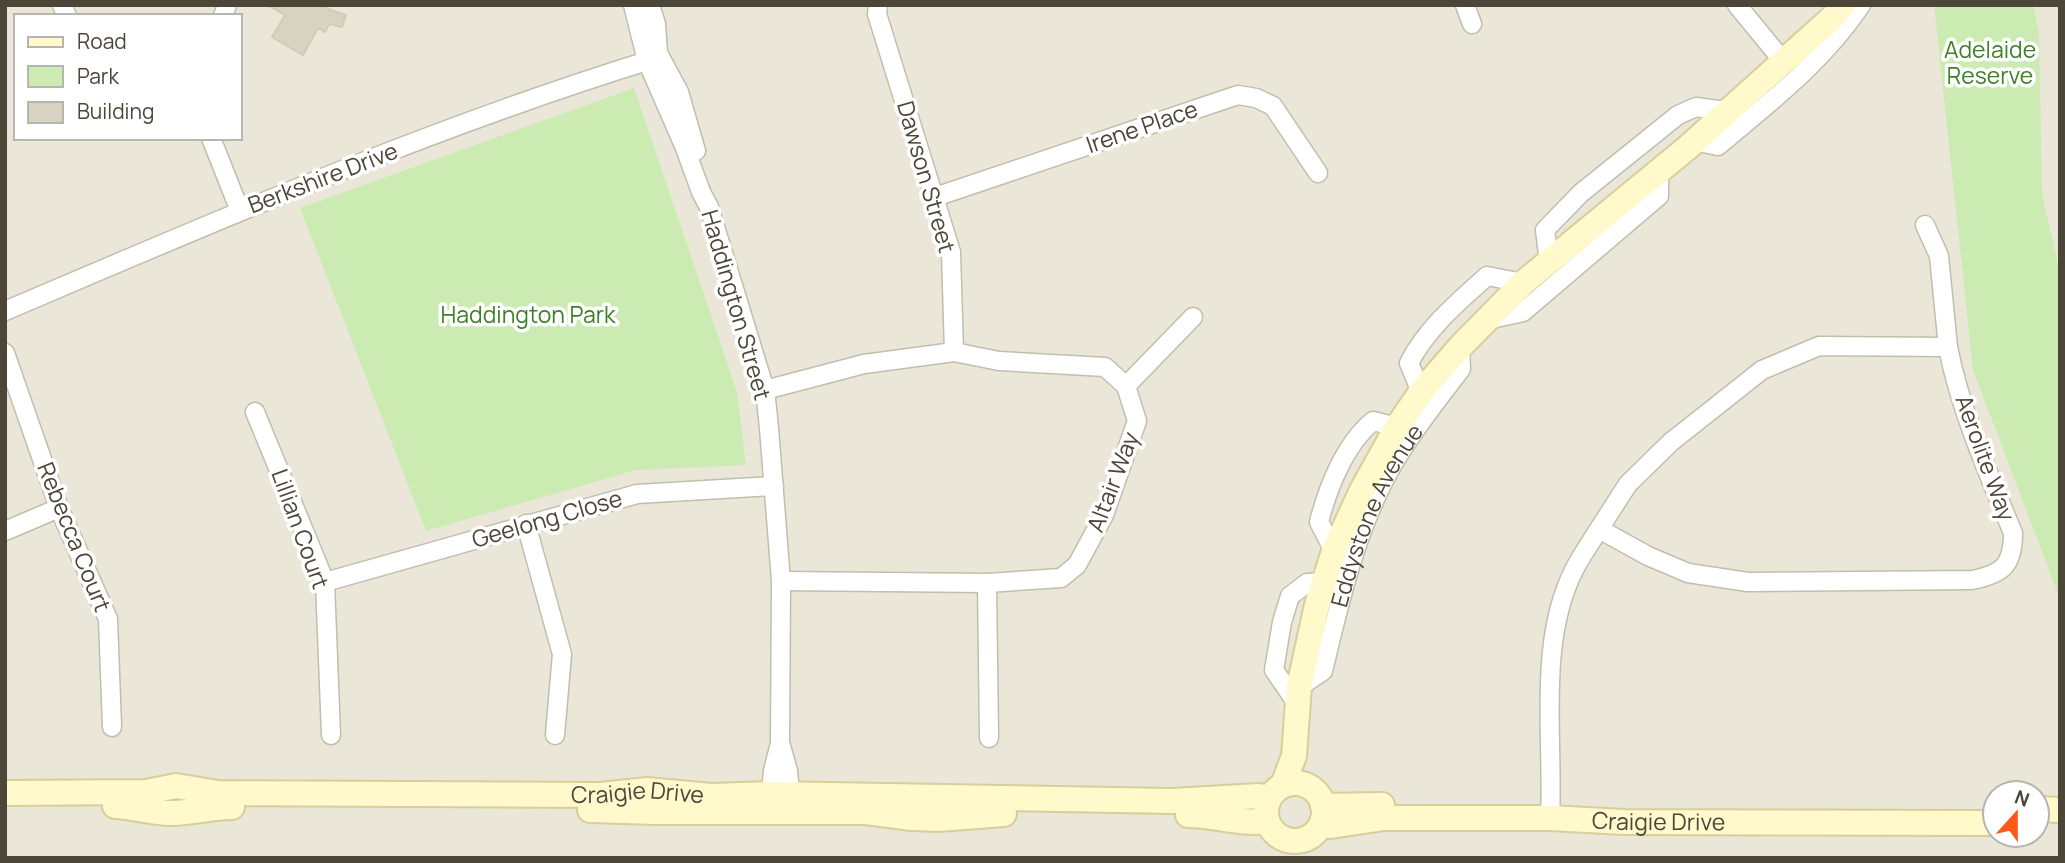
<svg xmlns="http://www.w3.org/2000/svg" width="2065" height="863" font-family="Manrope,sans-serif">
<rect width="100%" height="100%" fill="#f6f4eb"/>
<path fill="#eae7d9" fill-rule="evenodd" d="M5,5h2055v853h-2055zM16,16h224v122h-224zM1995,793h42v42h-42z"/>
<g fill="#cbebb3">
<path d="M1934,5h99l6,27 3,162 18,79v326l-87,-229z"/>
<path d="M634,88l103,304 9,73 -110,5 -210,61 -126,-323z"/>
</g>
<path fill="#d8d2c0" stroke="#d4cbb3" stroke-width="2" d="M267,5h50l29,10 -4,12 -13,-3 -4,8 -7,-4 -15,27 -31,-18 13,-22z"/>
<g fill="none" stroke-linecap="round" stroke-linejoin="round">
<g stroke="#c2bead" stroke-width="21">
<g id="street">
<path d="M62,5l5,11"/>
<path d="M633,5l14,56 38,87 16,44 8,15 56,183 4,38 12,153 -1,162 -7,28 -3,34"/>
<path d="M650,5l6,19 2,29 21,39 17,59"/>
<path d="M878,5l-1,9 74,238 3,100"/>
<path d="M1465,5l7,19"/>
<path d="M1737,5l46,56"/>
<path d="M223,16l4,-11"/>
<path d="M211,138l29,73"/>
<path d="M1694,141l24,5c52,-44 105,-84 143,-141"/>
<path d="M935,197l303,-102 18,3 17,8 45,67"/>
<path d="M1925,225l14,31 9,91"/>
<path d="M1549,262l-4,-32 36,-37 97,-78 18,-8 30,4"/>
<path d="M5,311c211,-90 423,-182 642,-250"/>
<path d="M1487,320l36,-8 136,-116v-27"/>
<path d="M5,353l54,155 49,111 4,108"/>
<path d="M1126,386l67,-69"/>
<path d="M765,390l99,-26 90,-12 45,9 106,6 21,19 11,35 -33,94 -27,50 -16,13 -74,5 -206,-2"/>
<path d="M1421,392l-12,-29c18,-35 49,-61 78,-87l36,7"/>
<path d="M255,412l70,170 6,153"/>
<path d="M526,524l36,130 -7,81"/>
<path d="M5,531l54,-23"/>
<path d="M1334,551l-15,-29c9,-35 26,-78 54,-101l24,6"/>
<path d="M325,582l312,-88 137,-8"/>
<path d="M987,583l2,155"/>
<path id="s1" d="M1299,687l24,-16c17,-71 33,-143 70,-207 20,-33 44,-64 68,-95l-1,-22"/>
<path d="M1298,705l-24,-35 8,-48 8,-26 17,-13 18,-1"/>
<path d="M781,746l7,25 3,33"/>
<path d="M1550,818c4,-79 -13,-175 24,-248 7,-14 17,-28 25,-41l49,27 40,17 60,9 224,-2c31,-6 41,-15 41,-47 -24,-58 -53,-123 -65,-186l-129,-1 -57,24 -91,72 -43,42 -29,45"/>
</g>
</g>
<g stroke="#d7ce9a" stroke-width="28">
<g id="secondary">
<circle cx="1295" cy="812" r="29"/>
<path d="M1283,785l11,-29 5,-69 18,-82 17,-54 28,-61 35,-63 24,-35 39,-45 63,-64 164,-135 145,-130 11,-13"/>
<path id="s2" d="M5,793l141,-1 30,-6 42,7 383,2 46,-5 64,6 60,-2 401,7 87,-5 9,3"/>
<path d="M115,806c19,1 37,7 55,7 21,0 40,-6 62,-6"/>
<path d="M1323,806l59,-1"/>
<path d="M2037,809l23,1"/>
<path d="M590,810l66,2h210l46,6 26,1 66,-5"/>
<path d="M1188,815c25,0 55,10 79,6"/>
<path id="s3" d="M1322,822l9,4 53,-8h166l74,4 371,1"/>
</g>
</g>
<use href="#street" stroke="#fff" stroke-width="18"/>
<use href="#secondary" stroke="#fff9cc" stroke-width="24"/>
</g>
<g text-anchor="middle" stroke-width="7" stroke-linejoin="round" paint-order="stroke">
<g font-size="23" fill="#3e8128" stroke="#fff">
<text x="1990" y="58">Adelaide<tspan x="1990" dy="26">Reserve</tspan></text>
<text x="528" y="323">Haddington Park</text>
</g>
<g font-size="23" fill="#4b4638" stroke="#fff">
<text transform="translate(1142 127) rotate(-19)" y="8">Irene Place</text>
<text transform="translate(926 177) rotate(74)" y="8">Dawson Street</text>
<text transform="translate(323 178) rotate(-21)" y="8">Berkshire Drive</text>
<text transform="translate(736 305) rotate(74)" y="8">Haddington Street</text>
<text transform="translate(1985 458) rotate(70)" y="8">Aerolite Way</text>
<text transform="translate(1113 482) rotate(-69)" y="8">Altair Way</text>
<text dy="8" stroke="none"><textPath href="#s1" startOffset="194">Eddystone Avenue</textPath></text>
<text transform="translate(547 519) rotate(-16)" y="8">Geelong Close</text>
<text transform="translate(300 529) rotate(70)" y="8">Lillian Court</text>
<text transform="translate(74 537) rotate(68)" y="8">Rebecca Court</text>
<text dy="8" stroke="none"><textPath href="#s2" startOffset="634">Craigie Drive</textPath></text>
<text dy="8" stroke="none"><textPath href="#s3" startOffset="338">Craigie Drive</textPath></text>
</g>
</g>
<rect width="2065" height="863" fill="none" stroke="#4b4638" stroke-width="14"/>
<rect x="14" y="14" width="228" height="126" fill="#ffffff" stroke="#b7b5af" stroke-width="2"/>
<rect x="28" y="37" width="35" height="10" fill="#fff9cc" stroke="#b7b5af" stroke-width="2"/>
<text x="77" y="49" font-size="21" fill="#4b4638">Road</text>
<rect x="28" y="66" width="35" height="21" fill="#cbebb3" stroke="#b7b5af" stroke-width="2"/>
<text x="77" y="84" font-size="21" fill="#4b4638">Park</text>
<rect x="28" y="102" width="35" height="21" fill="#d8d2c0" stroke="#b7b5af" stroke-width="2"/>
<text x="77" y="119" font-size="21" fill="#4b4638">Building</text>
<g transform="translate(2016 814) rotate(21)"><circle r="33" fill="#ffffff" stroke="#b7b5af" stroke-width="2"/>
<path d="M0-5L12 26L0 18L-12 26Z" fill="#ff5819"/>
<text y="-10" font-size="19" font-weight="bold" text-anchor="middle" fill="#4b4638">N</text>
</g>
</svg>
